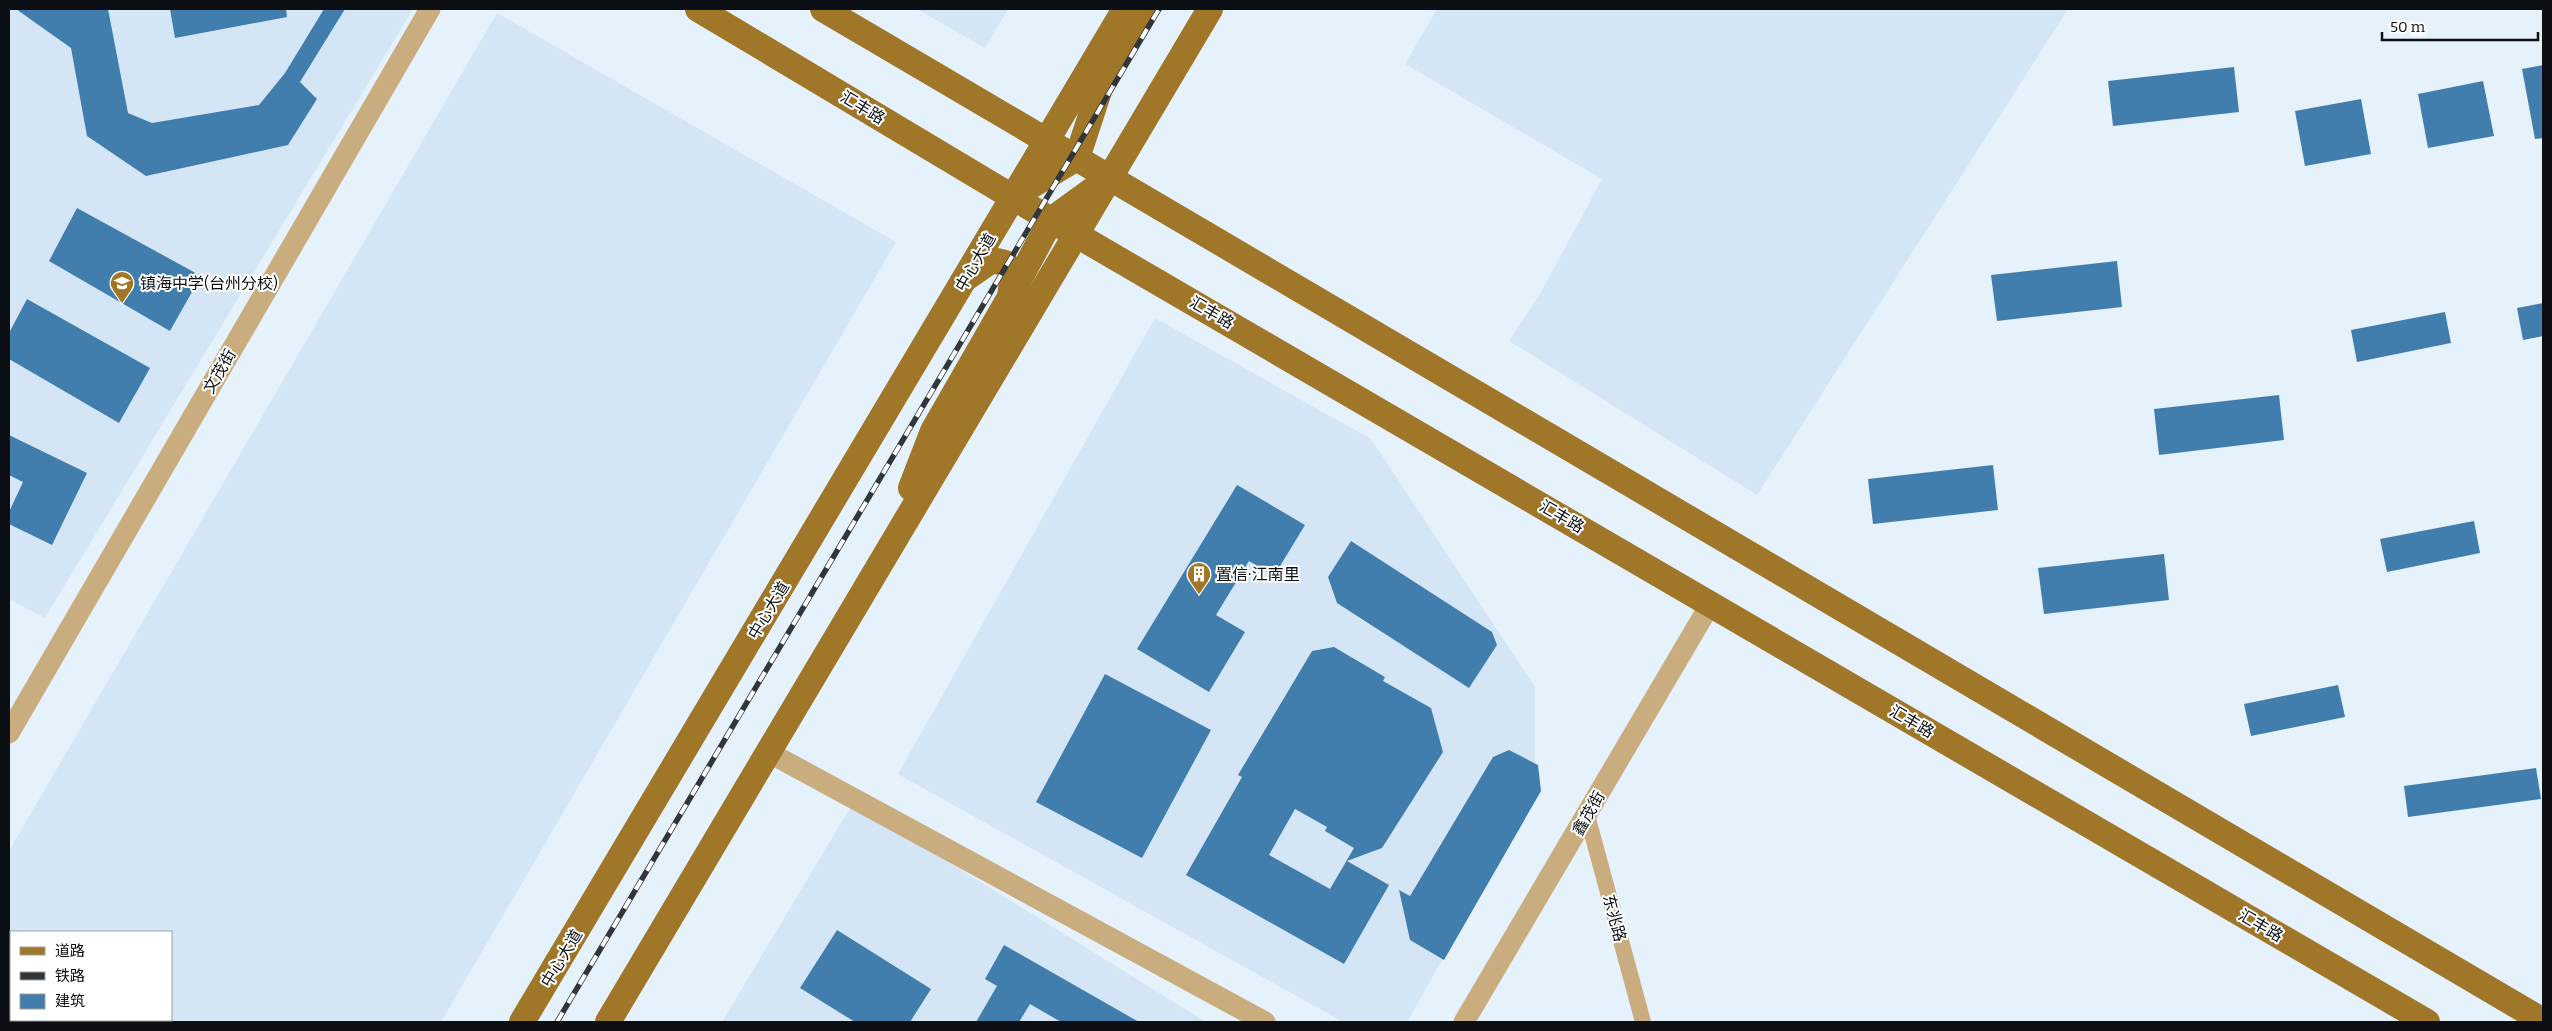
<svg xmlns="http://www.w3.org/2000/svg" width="2552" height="1031" font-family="Bitter,'Noto Sans SC',serif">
<rect width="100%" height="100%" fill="#e5f1fb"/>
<g fill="#d4e6f6" fill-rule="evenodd">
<path d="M9,9h404l-368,609 -36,-19z"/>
<path d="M917,9h91l-23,39z"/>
<path d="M1437,9h631l-311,486 -248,-154 31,-47 62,-115 -197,-115z"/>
<path d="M497,13l399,229 -455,780h-432v-171zM11,932h160v88h-160z"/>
<path d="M1155,318l216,121 164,248v109l-128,226h-64l-445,-248z"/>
<path d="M853,803l353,219h-484z"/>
</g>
<g fill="#427ead" fill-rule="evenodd">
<path d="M16,9h92l20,104 24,10 107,-18 26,-32 39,-64h21l-45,73 17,17 -29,46 -142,31 -59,-40 -16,-88z"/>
<path d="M170,9h116l1,8 -112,21z"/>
<path d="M2543,65v73l-8,1 -13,-70z"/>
<path d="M2234,67l5,45 -126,14 -5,-45z"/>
<path d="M2483,81l11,55 -66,12 -10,-54z"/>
<path d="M2361,99l10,55 -66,12 -10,-55z"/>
<path d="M77,208l124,68 -31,55 -121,-70z"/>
<path d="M2117,261l5,46 -125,14 -6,-46z"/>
<path d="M27,299l123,69 -31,55 -110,-64v-26z"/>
<path d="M2543,303v33l-20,4 -6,-32z"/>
<path d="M2445,312l6,31 -94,19 -6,-32z"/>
<path d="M2279,395l5,45 -125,15 -5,-46z"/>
<path d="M9,435l78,38 -35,72 -43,-21v-12l14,-30 -14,-7z"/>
<path d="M1993,465l5,45 -125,14 -5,-45z"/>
<path d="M1237,485l68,40 -31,51 -25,-15 -33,54 29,17 -36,60 -72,-43z"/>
<path d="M2474,521l6,32 -93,19 -7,-33z"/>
<path d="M1351,541l141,91 5,13 -28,43 -132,-85 -9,-26z"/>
<path d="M2164,554l5,46 -125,14 -6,-46z"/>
<path d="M1334,647l51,30 -2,4 48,27 12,44 -61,96 -35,13 42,24 -45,79 -158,-89 56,-98 -4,-2 74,-124zM1295,809l32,18 -2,4 29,17 -24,41 -61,-34z"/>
<path d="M1105,674l106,56 -69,128 -106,-56z"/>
<path d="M2338,685l7,32 -94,19 -7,-32z"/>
<path d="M1509,750l29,15 3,26 -97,169 -34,-20 -11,-50 11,6 83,-139z"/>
<path d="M2536,768l5,31 -133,18 -4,-31z"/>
<path d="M837,930l94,59 -21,33h-55l-55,-34z"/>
<path d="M1004,945l135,77h-78l-31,-18 -11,18h-43l21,-36 -12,-7z"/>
</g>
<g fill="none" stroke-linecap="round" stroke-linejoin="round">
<path stroke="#caad7f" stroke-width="16" d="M1587,815l56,207"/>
<g stroke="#caad7f" stroke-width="21">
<path d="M9,733l421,-724"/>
<path d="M768,752l497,270"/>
<path d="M9,1019l6,3"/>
<path d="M1464,1022l247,-419"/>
</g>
<g stroke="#a07628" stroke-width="26">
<path d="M698,9l353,211 1376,802"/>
<path d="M823,9l1720,1012"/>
<path d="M1016,195l61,-37 25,-76 44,-73"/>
<path d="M966,278l26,-18 13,3 8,10 -3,24"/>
<path d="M911,488l22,-57 77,-134 41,-77 51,-37"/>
<path d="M522,1022l603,-1013"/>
<path d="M608,1022l602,-1013"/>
</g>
<g stroke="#31363b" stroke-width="5.5">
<path id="rail" d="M557,1022l602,-1013"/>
</g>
<use href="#rail" stroke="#fff" stroke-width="4" stroke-dasharray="11" stroke-linecap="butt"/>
</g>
<defs>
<g id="school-pin" transform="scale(1.25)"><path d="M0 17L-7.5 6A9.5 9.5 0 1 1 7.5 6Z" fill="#a17727" stroke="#fff"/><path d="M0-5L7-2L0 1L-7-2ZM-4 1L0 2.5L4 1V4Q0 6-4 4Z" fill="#fff"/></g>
<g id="building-pin" transform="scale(1.25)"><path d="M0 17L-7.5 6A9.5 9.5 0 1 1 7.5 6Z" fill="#a17727" stroke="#fff"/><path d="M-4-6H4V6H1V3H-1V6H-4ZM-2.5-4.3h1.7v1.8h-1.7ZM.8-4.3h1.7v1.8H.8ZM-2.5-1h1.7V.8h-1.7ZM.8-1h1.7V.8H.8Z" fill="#fff"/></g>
</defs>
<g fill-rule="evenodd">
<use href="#school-pin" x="122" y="283"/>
<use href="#building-pin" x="1199" y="574"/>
</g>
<g text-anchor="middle" stroke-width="4" stroke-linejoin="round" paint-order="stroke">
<g font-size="16" fill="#0b0f13" stroke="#fff">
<text transform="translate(863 107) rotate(31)" y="6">汇丰路</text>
<text transform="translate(975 262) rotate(-60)" y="6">中心大道</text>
<text transform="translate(1212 312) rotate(30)" y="6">汇丰路</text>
<text transform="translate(219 371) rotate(-60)" y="6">文茂街</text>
<text transform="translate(1562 516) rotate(30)" y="6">汇丰路</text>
<text transform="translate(768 610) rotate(-59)" y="6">中心大道</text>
<text transform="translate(1912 721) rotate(30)" y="6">汇丰路</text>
<text transform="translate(1588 813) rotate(-60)" y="6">鑫茂街</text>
<text transform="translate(1615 918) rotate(75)" y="6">东兆路</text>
<text transform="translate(2261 925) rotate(30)" y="6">汇丰路</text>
<text transform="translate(561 958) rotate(-59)" y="6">中心大道</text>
</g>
<g font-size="16" fill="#0b0f13" stroke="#fff" text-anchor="start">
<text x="140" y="289">镇海中学(台州分校)</text>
<text x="1216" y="580">置信·江南里</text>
</g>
</g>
<rect width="2552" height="1031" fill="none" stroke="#0b0f13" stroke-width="20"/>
<rect x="10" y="931" width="162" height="90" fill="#ffffff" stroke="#9d9fa1"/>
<rect x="20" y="947" width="25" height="8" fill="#a07628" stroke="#9d9fa1"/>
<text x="55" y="956" font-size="15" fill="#0b0f13">道路</text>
<rect x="20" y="972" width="25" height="8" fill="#31363b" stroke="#9d9fa1"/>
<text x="55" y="981" font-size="15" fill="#0b0f13">铁路</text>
<rect x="20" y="994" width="25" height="15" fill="#427ead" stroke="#9d9fa1"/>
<text x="55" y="1006" font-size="15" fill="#0b0f13">建筑</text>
<path d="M2382 32v8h156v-8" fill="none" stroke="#0b0f13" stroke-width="2.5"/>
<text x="2390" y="32" font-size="15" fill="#0b0f13" stroke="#ffffff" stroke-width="4" paint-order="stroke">50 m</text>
</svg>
